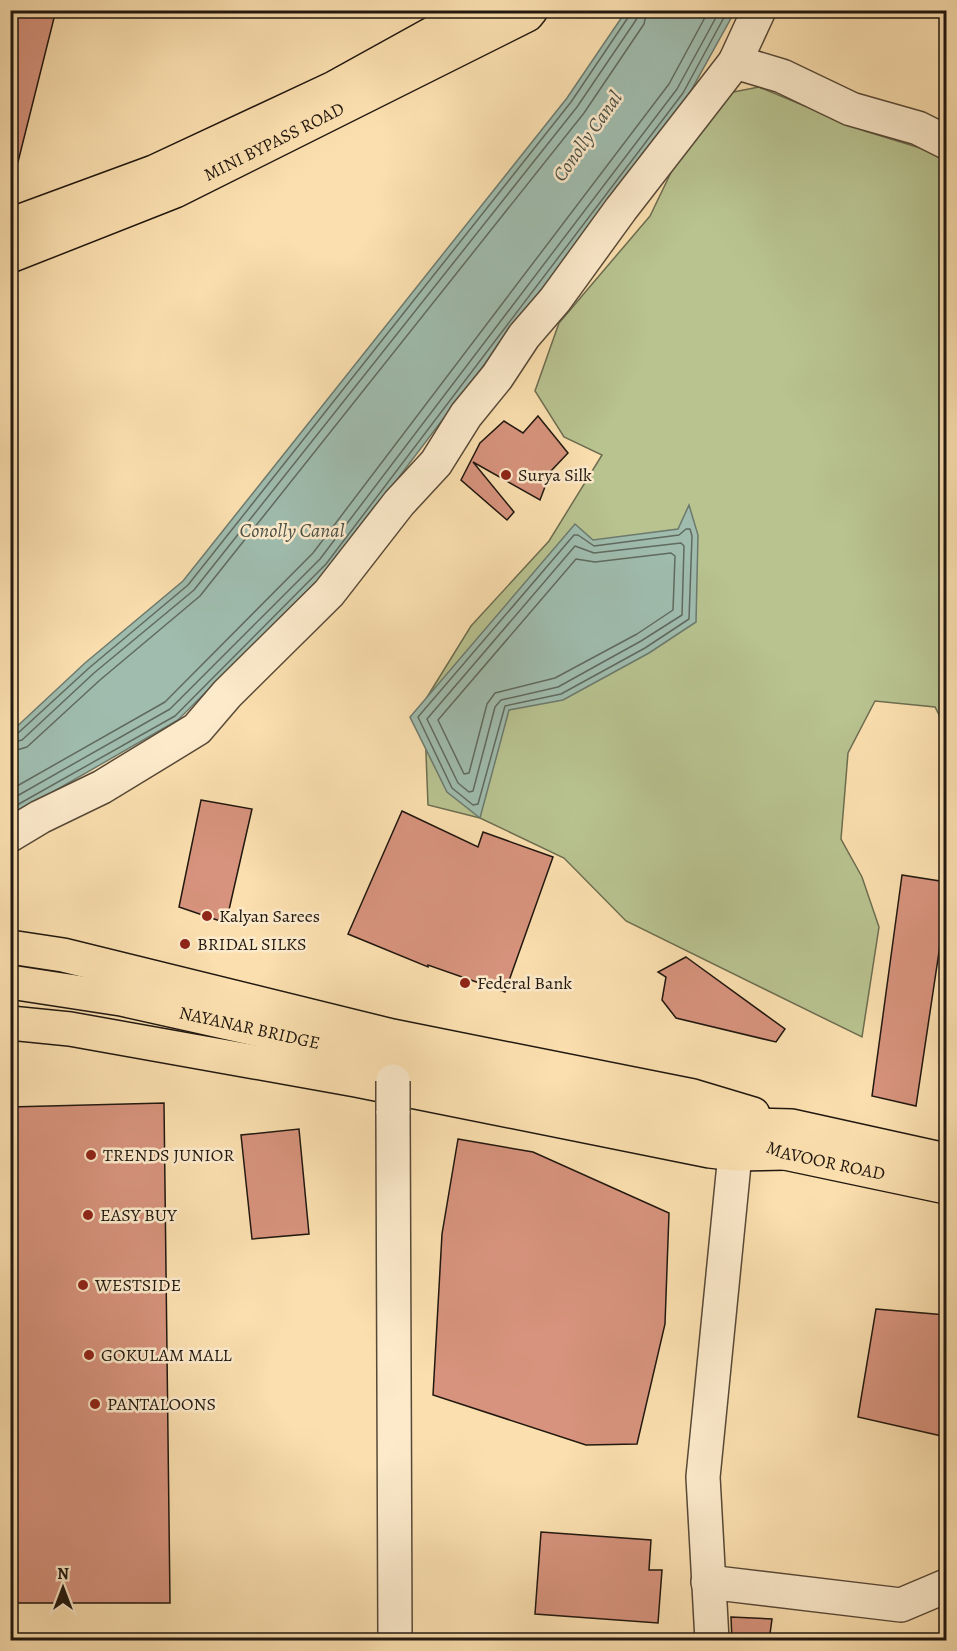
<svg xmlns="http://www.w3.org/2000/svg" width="957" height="1651" font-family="Alegreya,serif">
<rect width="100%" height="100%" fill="#fbdfaf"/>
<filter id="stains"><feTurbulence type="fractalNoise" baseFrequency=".00333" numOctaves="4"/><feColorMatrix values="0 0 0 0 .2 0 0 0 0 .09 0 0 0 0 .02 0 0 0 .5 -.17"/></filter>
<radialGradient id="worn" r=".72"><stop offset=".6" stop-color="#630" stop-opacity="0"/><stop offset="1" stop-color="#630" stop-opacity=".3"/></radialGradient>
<path fill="#b8c390" stroke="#6c6d50" stroke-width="1.5" d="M759,87l106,44 81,25v572l-11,-21 -60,-6 -27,52 -7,86 21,38 17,50 -17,110 -236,-116 -62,-63 -84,-40 -52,-13 -4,-103 47,-76 78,-85 53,-86 -38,-18 -29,-46 24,-68 91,-107 28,-58 45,-64z"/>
<g fill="#9fbcae" stroke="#6c7a6e" stroke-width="1.5">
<path d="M626,11h109l-47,85 -358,472 -152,152 -167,96v-84l74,-69 98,-82 384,-483z"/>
<path d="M689,505l9,30 -2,87 -47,31 -86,47 -54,10 -29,108 -33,-26 -37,-75 165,-193 18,16 85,-11z"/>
</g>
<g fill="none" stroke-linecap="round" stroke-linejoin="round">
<g stroke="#606a5e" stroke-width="1.5">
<path d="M686,529h4l2,7 -3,83 -44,29 -84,46 -56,12 -27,98 -5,1 -21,-17 -34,-71 156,-182h4l16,11 85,-11z"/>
<path d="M681,543l3,3 -2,69 -41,26 -83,46 -57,13 -6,7 -22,84 -4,1 -11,-9 -31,-64 148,-173 19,7z"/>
<path d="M671,553l4,3 -2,54 -36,24 -82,44 -60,15 -8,11 -18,69 -5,1 -26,-54 138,-161 19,3z"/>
<path d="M10,736l7,-2 72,-66 99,-83 383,-483 58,-86 1,-6"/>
<path d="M10,743l12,-3 72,-67 100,-83 383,-483 59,-87 2,-10"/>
<path d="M10,752l17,-5 73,-67 100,-84 384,-483 60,-89 3,-14"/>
<path d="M10,790l155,-88 148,-149 356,-469 40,-74"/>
<path d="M10,800l160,-91 150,-150 357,-470 43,-79"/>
<path d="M10,809l165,-93 151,-152 357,-471 45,-83"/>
</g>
</g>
<g fill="#d7937d" stroke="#20170f" stroke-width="1.5">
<path d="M10,10h46l-38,152 -8,-1z"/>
<path d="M538,416l30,37 -17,18 -11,29 -67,-38 41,50 -7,8 -46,-40 19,-37 24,-22 19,12z"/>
<path d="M201,800l51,9 -26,114 -47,-16z"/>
<path d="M402,811l76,36 5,-15 70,25 -48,135 -77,-27v2l-80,-33z"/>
<path d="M902,875l44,7v23l-30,201 -44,-10z"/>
<path d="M686,957l99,72 -9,13 -100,-24 -14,-18 4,-23 -8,-5z"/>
<path d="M164,1103l6,500h-160v-496z"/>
<path d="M299,1129l10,105 -57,5 -11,-104z"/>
<path d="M458,1139l75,13 136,61 -4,111 -28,120 -51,1 -153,-50 9,-161z"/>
<path d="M876,1309l70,6v122l-88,-20z"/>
<path d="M541,1532l110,8 -2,30h13l-4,53 -123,-9z"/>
<path d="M731,1617l41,2 -3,22h-37z"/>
</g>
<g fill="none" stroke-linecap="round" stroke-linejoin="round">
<g stroke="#574937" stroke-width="36">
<g id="minor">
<path d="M735,62l24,-52"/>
<path d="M10,835l30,-18 62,-30 95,-58 30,-35 102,-101 70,-90 37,-40 30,-48 31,-38 27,-41 31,-36 66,-91 114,-147 47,14 69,33 67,19 28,14"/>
<path d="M393,1111l2,529"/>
<path d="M708,1582l193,23 45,-19"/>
<path d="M712,1640l-9,-163 32,-323"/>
</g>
</g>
<g stroke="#20170f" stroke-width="36">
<g id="major">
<path d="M10,225l144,-53 180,-84 141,-78"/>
<path id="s1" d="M10,256l165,-65 352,-176 4,-5"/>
<path d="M10,947l53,8 329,81 301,60 60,18"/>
<path id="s2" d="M10,982l111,17 368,82 221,43 82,2 154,34"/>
<path d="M10,1023l60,6 286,51 354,71 25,3 50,-1"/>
<path id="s3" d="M764,1145l21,8 161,34"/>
</g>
</g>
<use href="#minor" stroke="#fceacb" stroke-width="33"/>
<use href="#major" stroke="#fbdfaf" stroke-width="33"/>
<g stroke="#574937" stroke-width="36" stroke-linecap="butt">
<path id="minor-bridge" d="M393,1081v30"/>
</g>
<use href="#minor-bridge" stroke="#fceacb" stroke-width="33"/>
</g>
<g fill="#8f2418" stroke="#fceacb" stroke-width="2">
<circle cx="506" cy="475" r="6"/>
<circle cx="207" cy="916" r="6"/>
<circle cx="185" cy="944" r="6"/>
<circle cx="465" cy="983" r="6"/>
<circle cx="91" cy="1155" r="6"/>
<circle cx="88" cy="1215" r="6"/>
<circle cx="83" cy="1285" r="6"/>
<circle cx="89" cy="1355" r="6"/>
<circle cx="95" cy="1404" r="6"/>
</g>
<g text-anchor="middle" stroke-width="5" stroke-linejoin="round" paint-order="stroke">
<g font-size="18" fill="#20170f" stroke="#fceacb">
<text dy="6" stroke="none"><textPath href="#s1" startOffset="288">MINI BYPASS ROAD</textPath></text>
<text dy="6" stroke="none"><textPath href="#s2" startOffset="244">NAYANAR BRIDGE</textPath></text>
<text dy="6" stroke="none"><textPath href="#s3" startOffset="64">MAVOOR ROAD</textPath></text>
</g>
<g font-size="18" fill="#20170f" stroke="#fceacb" text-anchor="start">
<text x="518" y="481">Surya Silk</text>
<text x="219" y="922">Kalyan Sarees</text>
<text x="197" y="950">BRIDAL SILKS</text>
<text x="477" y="989">Federal Bank</text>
<text x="103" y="1161">TRENDS JUNIOR</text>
<text x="100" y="1221">EASY BUY</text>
<text x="95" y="1291">WESTSIDE</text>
<text x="101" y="1361">GOKULAM MALL</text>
<text x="107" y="1410">PANTALOONS</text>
</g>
<g font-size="20" font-style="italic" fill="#4c5147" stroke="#fceacb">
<text transform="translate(587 136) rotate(-55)" y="7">Conolly Canal</text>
<text x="292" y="537">Conolly Canal</text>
</g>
</g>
<rect width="957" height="1651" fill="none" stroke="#fbdfaf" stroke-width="36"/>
<rect x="12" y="12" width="933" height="1627" fill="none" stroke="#20170f" stroke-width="3"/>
<rect x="18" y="18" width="921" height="1615" fill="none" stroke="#20170f" stroke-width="1.5"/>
<g transform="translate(63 1588)" stroke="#fceacb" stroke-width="4.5" paint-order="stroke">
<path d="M0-4.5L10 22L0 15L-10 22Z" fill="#20170f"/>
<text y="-9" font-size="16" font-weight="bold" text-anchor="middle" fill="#20170f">N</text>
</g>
<rect width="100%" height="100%" filter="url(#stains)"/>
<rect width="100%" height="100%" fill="url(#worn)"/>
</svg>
